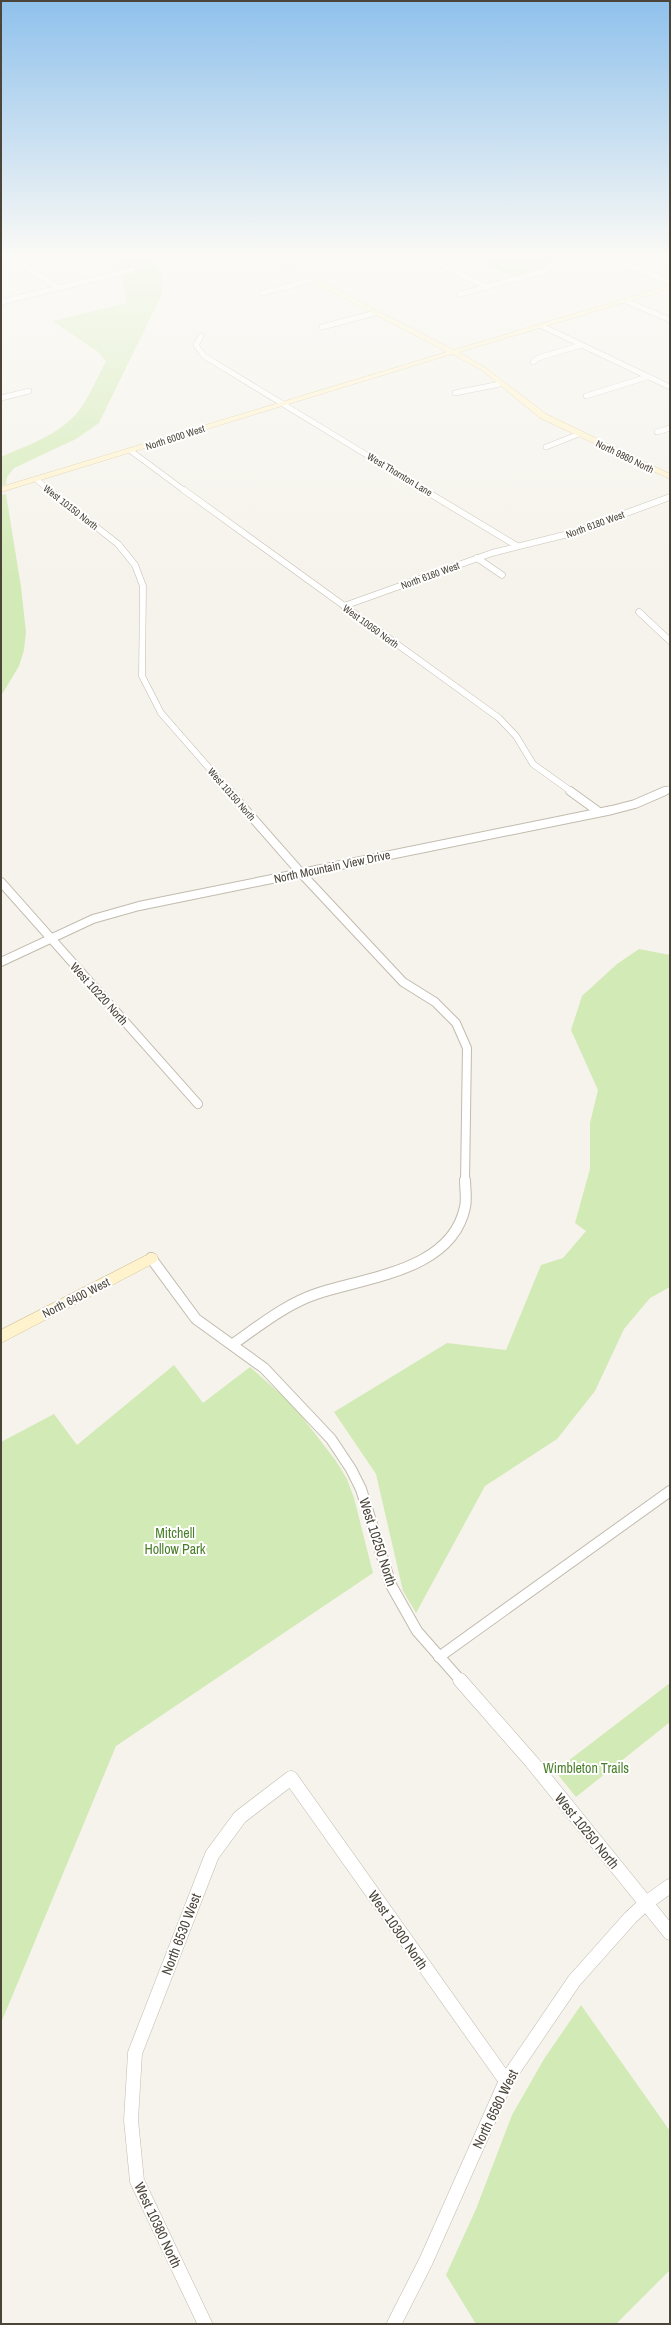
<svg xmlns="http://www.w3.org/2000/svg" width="671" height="2325" font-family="'Archivo Narrow',sans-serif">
<rect width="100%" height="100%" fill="#f6f3ec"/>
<g fill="#d2eab5">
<path d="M118,256h38l6,25v13l-63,129 -23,16 -62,29 -7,9 -1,7 -5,2v-29c22,-10 49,-19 68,-36 17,-14 26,-40 37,-60l-8,-9 -45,-31 74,-18z"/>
<path d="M469,256h102l-19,5 -13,9 -25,7z"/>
<path d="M6,494l15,93 5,45 -2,18 -5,16 -18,30v-201z"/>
<path d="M639,949l31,6v332l-20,11 -26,31 -29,62 -38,48 -72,47 -69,127 -13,-22 -27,-117 -42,-62 113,-69 59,7 35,-85 22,-7 23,-27 -11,-8 15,-54v-46l8,-33 -27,-60 11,-34 35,-32z"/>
<path d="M174,1365l29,38 47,-36 43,38 43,56 11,18 7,19 19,75 -257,173 -115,277v-581l53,-28 23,31z"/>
<path d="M670,1683v39l-94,75 -21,-26z"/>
<path d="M581,2005l89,126v139l-54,54h-140l-30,-49 30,-66 36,-94 32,-56z"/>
</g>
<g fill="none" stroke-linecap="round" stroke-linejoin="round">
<g stroke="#c2bbae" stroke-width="6">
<g id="street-far4">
<path d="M9,256l50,32"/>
<path d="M427,256l9,7 51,24"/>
<path d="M602,256l68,26"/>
<path d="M159,264l29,-8"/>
<path d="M262,293l51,-13"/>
<path d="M460,294l85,-23 11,-9 23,-6"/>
<path d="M626,301l44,19"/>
<path d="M1,302l131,-32"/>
<path d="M542,326l128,61"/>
<path d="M322,327l53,-14"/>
<path d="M201,336l-5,9 8,11 222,135"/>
<path d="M533,362l5,-4 43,-13"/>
<path d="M455,393l45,-9"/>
<path d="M586,396l61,-19"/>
<path d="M1,398l28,-7"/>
<path d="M657,432l13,-4"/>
<path d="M546,447l33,-13"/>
<path d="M131,451l54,40"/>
<path d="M37,480l13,11"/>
</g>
</g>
<g stroke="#c2bbae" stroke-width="7">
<g id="street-far3">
<path d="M49,490l69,54 17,21 8,21 -1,90 19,37 69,79"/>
<path d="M184,490l315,228 17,18 17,28 39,28"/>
<path d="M424,490l93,56"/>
<path d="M477,558l25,17"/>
<path d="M344,606l148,-53 80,-20 98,-36"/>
<path d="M639,612l31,29"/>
<path d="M663,792l7,-3"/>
</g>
</g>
<g stroke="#c2bbae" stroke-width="10">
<g id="street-far2">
<path d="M229,791l72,82 102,109 32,20 21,21 11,25 -2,133"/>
<path d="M570,791l29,21"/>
<path d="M1,882l197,222"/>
<path d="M1,962l92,-43 46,-13 473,-96 23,-6 30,-13"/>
</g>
</g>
<g stroke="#c2bbae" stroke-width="12">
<g id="street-far1">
<path d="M151,1258l45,61 68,49 67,71 20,30 10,20 30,96 26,46 44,50"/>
<path d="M233,1344c26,-18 53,-40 83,-50 50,-17 136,-23 149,-87 2,-8 0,-19 0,-27"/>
<path d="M439,1657l231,-166"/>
</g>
</g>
<g stroke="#c2bbae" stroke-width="15">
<g id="street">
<path d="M460,1680l71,81 139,172"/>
<path d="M205,2324l-68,-143 -6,-61 4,-67 77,-198 28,-38 51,-39 215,303"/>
<path d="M394,2324l32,-63 80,-180 68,-100 56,-63 16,-15 24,-17"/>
</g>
</g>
<g stroke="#d6c79b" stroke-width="1">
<g id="secondary">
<path d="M238,256h9l53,15 154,79 216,-65v4l-211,63 28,17 59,45 124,60v5l-130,-61 -57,-47 -31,-17 -451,138v-5l446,-135 -151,-79z"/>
<path d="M151,1253l5,1 2,4 -2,4 -155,81v-13z"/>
</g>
</g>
<use href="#street-far4" stroke="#fff" stroke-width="5"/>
<use href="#street-far3" stroke="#fff" stroke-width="6"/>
<use href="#street-far2" stroke="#fff" stroke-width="8"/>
<use href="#street-far1" stroke="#fff" stroke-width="10"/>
<use href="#street" stroke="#fff" stroke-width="14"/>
<use href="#secondary" fill="#fff3cd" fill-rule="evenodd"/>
</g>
<linearGradient id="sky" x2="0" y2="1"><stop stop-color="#8fc1ec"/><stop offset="0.44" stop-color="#fbfaf6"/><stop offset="1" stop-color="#fbfaf6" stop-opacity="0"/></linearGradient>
<rect width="671" height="581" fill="url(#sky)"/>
<g text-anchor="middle" stroke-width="4" stroke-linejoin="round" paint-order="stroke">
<g font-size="10" fill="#4b4439" stroke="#fff">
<text transform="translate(175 437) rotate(-18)" y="4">North 6000 West</text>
<text transform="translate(625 456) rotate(26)" y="4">North 9860 North</text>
<text transform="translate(400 474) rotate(31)" y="4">West Thornton Lane</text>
<text transform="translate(71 507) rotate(38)" y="4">West 10150 North</text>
<text transform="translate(595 524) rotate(-20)" y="4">North 6180 West</text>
<text transform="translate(430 575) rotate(-20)" y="4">North 6160 West</text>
<text transform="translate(371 626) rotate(36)" y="4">West 10050 North</text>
<text transform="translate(232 794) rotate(49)" y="4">West 10150 North</text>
</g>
<g font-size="12" fill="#4b4439" stroke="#fff">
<text transform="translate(332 867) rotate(-12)" y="4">North Mountain View Drive</text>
<text transform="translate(99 994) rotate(48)" y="4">West 10220 North</text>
<text transform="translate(76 1298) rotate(-27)" y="4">North 6400 West</text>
</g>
<g font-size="14" fill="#4a7f2a" stroke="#fff">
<text x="175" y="1538">Mitchell<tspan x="175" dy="16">Hollow Park</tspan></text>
<text x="586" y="1773">Wimbleton Trails</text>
</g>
<g font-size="14" fill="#4b4439" stroke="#fff">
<text transform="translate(378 1542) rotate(72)" y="5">West 10250 North</text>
<text transform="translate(587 1831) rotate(51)" y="5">West 10250 North</text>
<text transform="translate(398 1930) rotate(55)" y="5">West 10300 North</text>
<text transform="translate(181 1934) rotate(-69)" y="5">North 6530 West</text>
<text transform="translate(495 2109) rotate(-64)" y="5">North 6580 West</text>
<text transform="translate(158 2225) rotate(65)" y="5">West 10380 North</text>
</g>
</g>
<rect width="671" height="2325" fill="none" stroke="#4b4439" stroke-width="4"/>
</svg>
